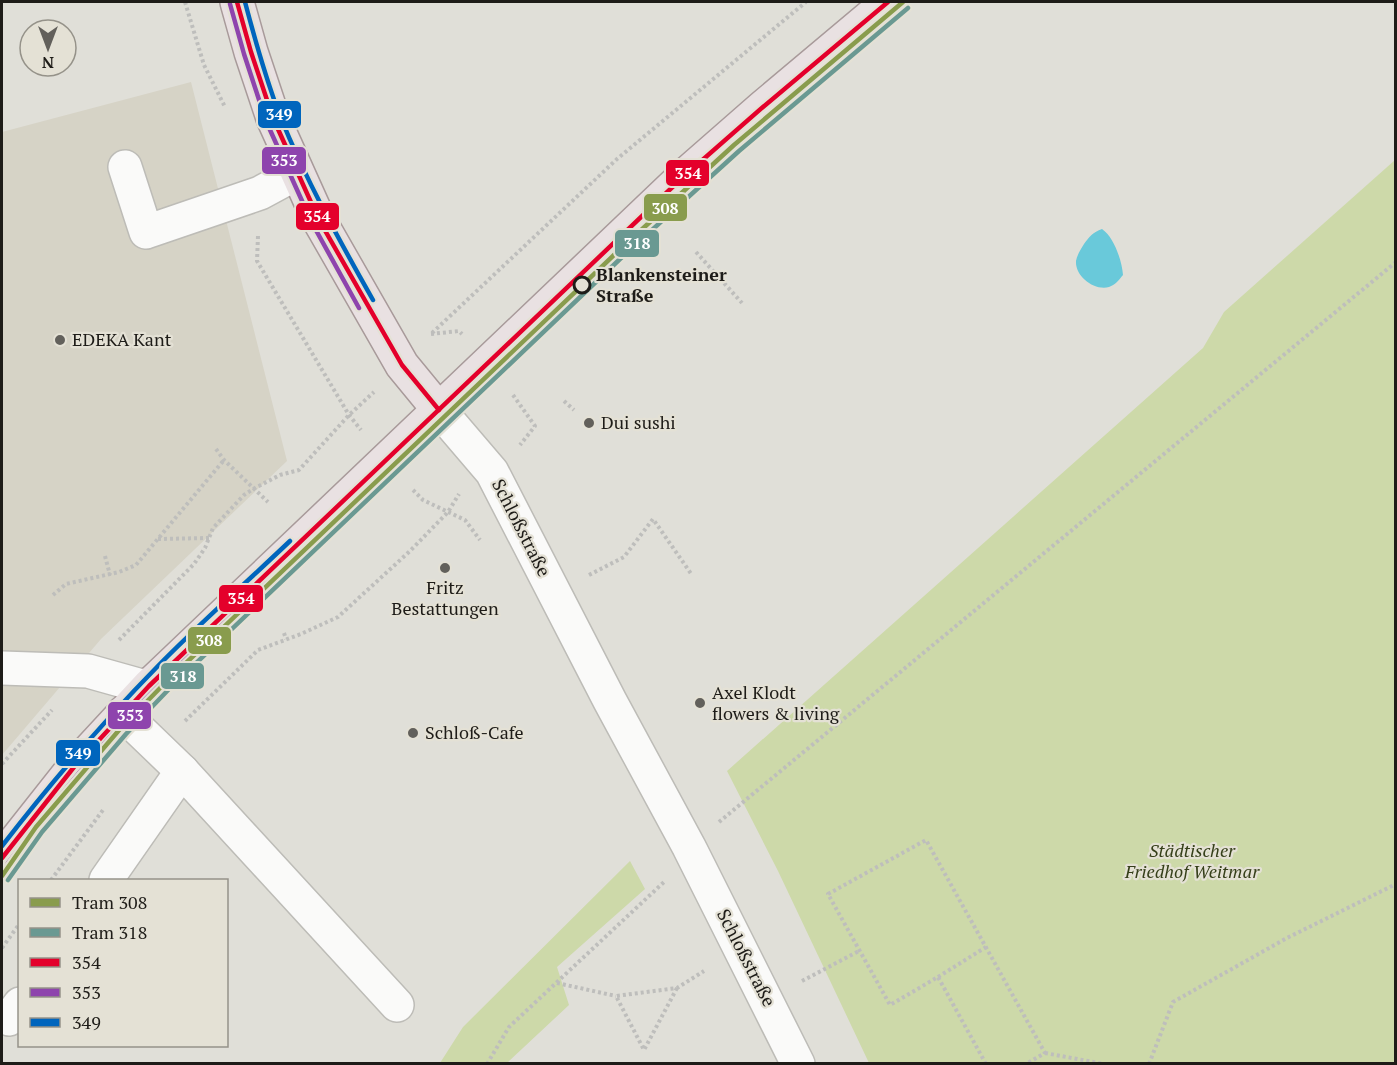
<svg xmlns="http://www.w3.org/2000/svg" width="1397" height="1065" font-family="'PT Serif',serif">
<rect width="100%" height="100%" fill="#e0dfd8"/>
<path fill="#d6d3c6" d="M191,82l96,379 -186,178 -99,116v-623z"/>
<g fill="#cdd9a9">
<path d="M1395,160v903h-526l-91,-192 -51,-100 476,-423 21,-36z"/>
<path d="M630,861l15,28 -88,78 12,38 -62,58h-67l23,-36z"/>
</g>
<path fill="#69c9da" d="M1102,229c12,8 20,32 21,46 -4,5 -8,10 -14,12 -15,4 -34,-11 -33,-26 1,-6 5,-12 8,-17 5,-7 9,-12 18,-15z"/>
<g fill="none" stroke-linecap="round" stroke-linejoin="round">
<g stroke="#bdbcb7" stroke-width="36">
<g id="minor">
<path d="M125,167l21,65 114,-39 37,-20"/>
<path d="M439,410l53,62 118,229 79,146 109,217"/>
<path d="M2,668l86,3 50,14 11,1"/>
<path d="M123,713l6,7 53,51 215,234"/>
<path d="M106,880l76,-109"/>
<path d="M9,1019l11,-15"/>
</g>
</g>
<g stroke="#a89a9a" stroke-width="36">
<g id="major">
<path d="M237,2l14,50 22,66 46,102 83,145 37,45"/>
<path d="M2,858l72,-91 75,-81 534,-509 80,-70 125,-105"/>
</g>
</g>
<g stroke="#bebebc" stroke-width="4" stroke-dasharray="3 3" stroke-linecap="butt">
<path d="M185,2l19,63 21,42"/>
<path d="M258,236l-1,25 92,154 12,15"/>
<path d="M696,252l46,51"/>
<path d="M432,333l185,-174 189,-157"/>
<path d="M431,334l28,-3 3,3"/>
<path d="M513,395l22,31 -15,19"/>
<path d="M564,401l10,9"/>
<path d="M216,449l8,11 44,42"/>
<path d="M413,490l10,10 42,20 15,20"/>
<path d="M158,539l51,-1"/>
<path d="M105,556l5,19"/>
<path d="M589,575l35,-18 29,-38 39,56"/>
<path d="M53,595l13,-11 53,-12 17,-7 88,-105"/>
<path d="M284,633l2,6"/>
<path d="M119,640l75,-76 11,-16 8,-20 31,-33 9,-6 27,-14 19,-5 50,-55 25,-23"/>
<path d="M185,721l73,-71 43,-16 37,-17 72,-66 38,-39 11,-18"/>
<path d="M2,764l50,-54"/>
<path d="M719,822l677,-560"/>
<path d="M51,880l52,-70"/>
<path d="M2,948l18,-25"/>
<path d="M938,977l48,-30"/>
<path d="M802,981l57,-30"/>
<path d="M557,983l59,13"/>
<path d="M677,988l-33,62 -28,-54 61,-8 27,-17"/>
<path d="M1045,1053l59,11"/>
<path d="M487,1064l22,-37 155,-145"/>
<path d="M986,1064l-48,-87 -48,28 -62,-111 98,-54 119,213 -19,11"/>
<path d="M1149,1064l24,-62 114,-64 109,-54"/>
</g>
<use href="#minor" stroke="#fafaf9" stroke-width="33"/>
<use href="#major" stroke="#e9e1e2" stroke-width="33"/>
<g stroke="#e4e1d5" stroke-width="9">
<g id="bus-1">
<path d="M237,2l14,50 22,66 46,102 83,145 37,45"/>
<path d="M2,858l72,-91 75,-81 534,-509 80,-70 125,-105"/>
</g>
</g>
<g stroke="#e4e1d5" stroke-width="9">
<g id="bus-2">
<path d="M230,4l14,50 22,67 46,102 47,85"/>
<path d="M8,863c40,-53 81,-105 126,-152 43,-45 89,-86 133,-128"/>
</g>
</g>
<g stroke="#e4e1d5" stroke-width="9">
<g id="bus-3">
<path d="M245,2c10,38 21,77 35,114 26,64 59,124 93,184"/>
<path d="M2,846c48,-62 100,-123 155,-179 43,-44 89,-84 133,-126"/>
</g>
</g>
<use href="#bus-1" stroke="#e4002b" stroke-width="4.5"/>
<use href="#bus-2" stroke="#8e44ad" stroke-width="4.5"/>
<use href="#bus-3" stroke="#0065bd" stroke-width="4.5"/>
<g stroke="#e4e1d5" stroke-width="9">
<path id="tram-1" d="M2,876l34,-49 84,-98 45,-46 450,-429 119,-109 169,-143"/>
</g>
<g stroke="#e4e1d5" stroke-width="9">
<path id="tram-2" d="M8,880l34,-48 84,-98 44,-46 450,-429 119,-108 169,-143"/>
</g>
<use href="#tram-1" stroke="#899c4d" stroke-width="4.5"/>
<use href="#tram-2" stroke="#6a9992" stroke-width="4.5"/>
</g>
<circle fill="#e4e1d5" stroke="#1e1c18" stroke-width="3" cx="582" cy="285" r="8"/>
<g fill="#62605b" stroke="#e4e1d5" stroke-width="2">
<circle cx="60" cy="340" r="6"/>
<circle cx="589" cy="423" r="6"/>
<circle cx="445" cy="568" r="6"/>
<circle cx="700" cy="703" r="6"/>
<circle cx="413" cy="733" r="6"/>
</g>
<g text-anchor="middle" stroke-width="4.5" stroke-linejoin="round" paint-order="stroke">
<g font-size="18" font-weight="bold" fill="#1e1c18" stroke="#e4e1d5" text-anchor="start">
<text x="596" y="281">Blankensteiner<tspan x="596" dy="21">Straße</tspan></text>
</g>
<g font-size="18" fill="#1e1c18" stroke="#e4e1d5" text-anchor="start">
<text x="72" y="346">EDEKA Kant</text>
<text x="601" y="429">Dui sushi</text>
<text x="445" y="594" text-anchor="middle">Fritz<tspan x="445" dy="21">Bestattungen</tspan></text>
<text x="712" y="699">Axel Klodt<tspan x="712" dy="21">flowers &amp; living</tspan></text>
<text x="425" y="739">Schloß-Cafe</text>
</g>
<g font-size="18" fill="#1e1c18" stroke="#e4e1d5">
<text transform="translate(521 528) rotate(63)" y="6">Schloßstraße</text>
<text transform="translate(746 958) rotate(63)" y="6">Schloßstraße</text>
</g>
<g font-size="18" font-style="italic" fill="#353f19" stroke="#e4e1d5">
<text x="1192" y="857">Städtischer<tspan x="1192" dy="21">Friedhof Weitmar</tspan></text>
</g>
</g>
<g stroke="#e4e1d5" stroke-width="2">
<rect x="257" y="100" width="45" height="29" rx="6" fill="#0065bd"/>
<rect x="261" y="146" width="46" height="29" rx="6" fill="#8e44ad"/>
<rect x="665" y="159" width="45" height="28" rx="6" fill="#e4002b"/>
<rect x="643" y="193" width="45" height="29" rx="6" fill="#899c4d"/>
<rect x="295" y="202" width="45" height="29" rx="6" fill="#e4002b"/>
<rect x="614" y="229" width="46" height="29" rx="6" fill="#6a9992"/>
<rect x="218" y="584" width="46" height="29" rx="6" fill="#e4002b"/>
<rect x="187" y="626" width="45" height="29" rx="6" fill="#899c4d"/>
<rect x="160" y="662" width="45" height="28" rx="6" fill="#6a9992"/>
<rect x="107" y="701" width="45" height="29" rx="6" fill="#8e44ad"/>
<rect x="55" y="739" width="46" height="28" rx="6" fill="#0065bd"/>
</g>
<g font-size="16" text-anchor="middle" font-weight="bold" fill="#fff">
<text x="279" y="120">349</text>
<text x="284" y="166">353</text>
<text x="688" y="179">354</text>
<text x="665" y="214">308</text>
<text x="317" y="222">354</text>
<text x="637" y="249">318</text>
<text x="241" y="604">354</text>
<text x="209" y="646">308</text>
<text x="183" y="682">318</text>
<text x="130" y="721">353</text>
<text x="78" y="759">349</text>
</g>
<rect width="1397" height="1065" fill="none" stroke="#1e1c18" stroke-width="6"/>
<rect x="18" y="879" width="210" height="168" fill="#e4e1d5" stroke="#959289" stroke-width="1.5"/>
<rect x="30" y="898" width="30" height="9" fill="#899c4d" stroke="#959289" stroke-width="1.5"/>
<text x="72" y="909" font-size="18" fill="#1e1c18">Tram 308</text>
<rect x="30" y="928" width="30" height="9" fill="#6a9992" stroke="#959289" stroke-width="1.5"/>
<text x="72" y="939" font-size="18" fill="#1e1c18">Tram 318</text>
<rect x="30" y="958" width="30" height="9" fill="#e4002b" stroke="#959289" stroke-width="1.5"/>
<text x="72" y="969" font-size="18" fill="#1e1c18">354</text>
<rect x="30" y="988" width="30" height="9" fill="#8e44ad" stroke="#959289" stroke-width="1.5"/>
<text x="72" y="999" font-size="18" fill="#1e1c18">353</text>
<rect x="30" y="1018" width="30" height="9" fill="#0065bd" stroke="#959289" stroke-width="1.5"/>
<text x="72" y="1029" font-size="18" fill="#1e1c18">349</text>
<g transform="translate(48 48) rotate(180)"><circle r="28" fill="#e4e1d5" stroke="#959289" stroke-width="1.5"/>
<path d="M0-4.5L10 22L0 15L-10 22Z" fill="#62605b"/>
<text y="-9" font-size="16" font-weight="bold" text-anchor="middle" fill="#1e1c18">N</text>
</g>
</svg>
